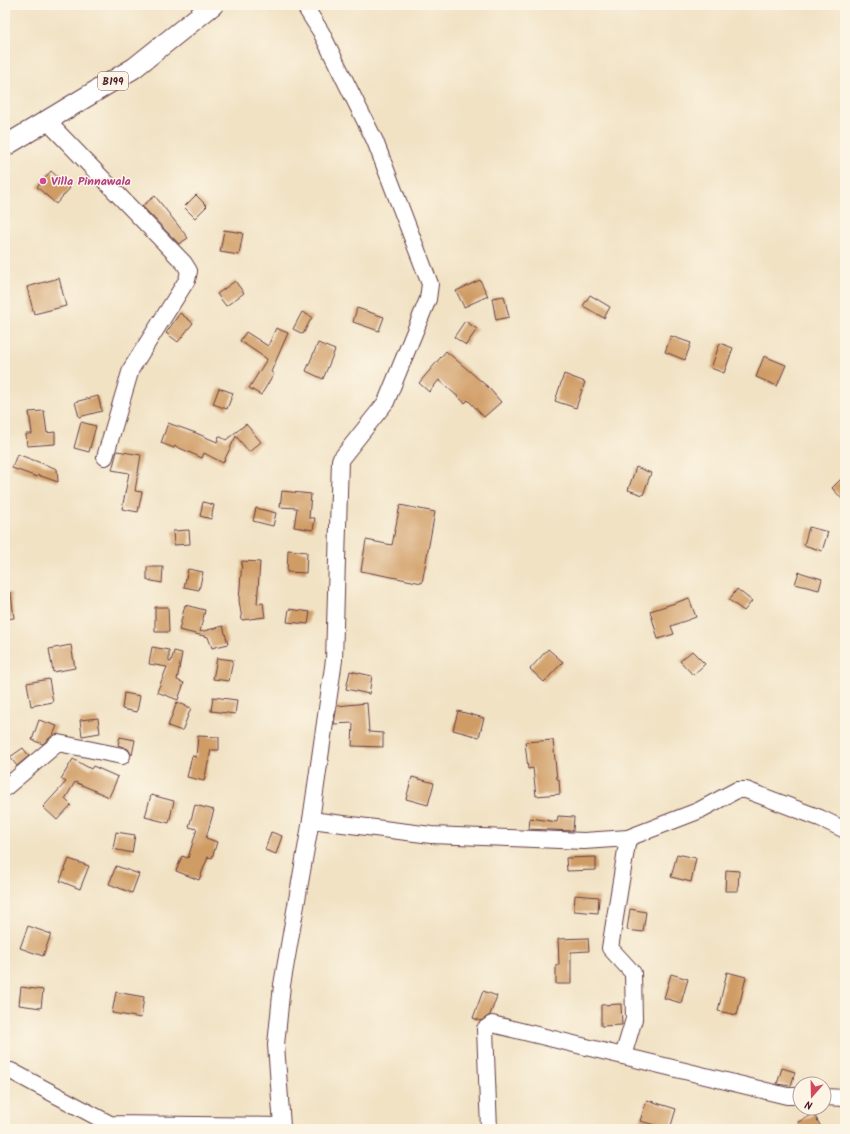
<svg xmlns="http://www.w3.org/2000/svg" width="850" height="1134" font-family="Kalam,sans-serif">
<rect width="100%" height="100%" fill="#fcf5e5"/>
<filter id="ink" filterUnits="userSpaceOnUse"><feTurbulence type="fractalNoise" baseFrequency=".025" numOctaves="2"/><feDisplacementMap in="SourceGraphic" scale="8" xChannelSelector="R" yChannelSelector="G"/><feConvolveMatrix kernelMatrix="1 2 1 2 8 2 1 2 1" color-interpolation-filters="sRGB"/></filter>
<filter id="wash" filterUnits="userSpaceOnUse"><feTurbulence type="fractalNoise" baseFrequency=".012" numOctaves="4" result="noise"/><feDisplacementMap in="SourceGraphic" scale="16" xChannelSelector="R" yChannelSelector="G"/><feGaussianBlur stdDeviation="0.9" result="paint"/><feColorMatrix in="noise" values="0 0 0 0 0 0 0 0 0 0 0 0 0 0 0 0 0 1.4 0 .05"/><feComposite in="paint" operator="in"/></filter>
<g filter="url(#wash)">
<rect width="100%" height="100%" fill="#f1e2c4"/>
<g id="blocks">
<g fill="#d09c65">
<path d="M51,171l19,17 -14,16 -19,-17z"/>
<path d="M196,195l11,11 -12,12 -11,-11z"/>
<path d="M155,196l33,42 -9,6 -37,-38z"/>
<path d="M224,230l19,3 -4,22 -19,-3z"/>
<path d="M59,278l7,28 -32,8 -7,-27z"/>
<path d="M480,280l8,16 -24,11 -8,-16z"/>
<path d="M235,281l9,12 -18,13 -9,-12z"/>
<path d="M590,295l20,12 -6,11 -21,-12z"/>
<path d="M504,296l5,21 -13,3 -4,-22z"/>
<path d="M357,308l27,9 -5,14 -26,-9z"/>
<path d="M302,312l10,5 -9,17 -10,-5z"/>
<path d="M180,313l13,10 -15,19 -12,-9z"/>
<path d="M465,321l12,8 -11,16 -12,-8z"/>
<path d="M276,328l12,5 -17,39 3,2 -13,21 -12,-7 18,-29 -27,-18 6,-9 22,14z"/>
<path d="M671,336l20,7 -6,17 -20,-8z"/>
<path d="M318,343l17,7 -12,29 -17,-8z"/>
<path d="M720,343l13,5 -9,25 -13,-5z"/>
<path d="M446,351l42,36 13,15 -17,15 -16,-17 -3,3 -26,-23 -10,12 -10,-9z"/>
<path d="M764,356l22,9 -9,21 -21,-9z"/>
<path d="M564,374l21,8 -9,26 -21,-7z"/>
<path d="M219,388l14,5 -6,16 -14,-5z"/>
<path d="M98,396l4,15 -23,6 -4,-15z"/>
<path d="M44,411l3,22 8,-1v12l-28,2 -1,-12h6l-3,-22z"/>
<path d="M81,422l15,4 -7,26 -15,-4z"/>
<path d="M168,423l28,10 21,9 2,-6 7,4 20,-16 15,18 -12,10 -13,-16 -13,27 -19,-10 -2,5 -27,-12 -1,2 -13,-5z"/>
<path d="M117,451l24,4 -6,36 7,1 -4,20 -16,-3 7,-36 -17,-3z"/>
<path d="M17,454l40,15 1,13 -20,-7 -1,2 -25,-9z"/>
<path d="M636,467l15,6 -8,22 -15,-5z"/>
<path d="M845,475v27l-13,-14z"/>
<path d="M282,491l29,3 -2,24h6l-2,12 -19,-3 3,-19 -17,-1z"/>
<path d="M203,502l11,3 -3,14 -11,-3z"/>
<path d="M400,505l35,7 -13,71 -61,-12 5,-31 26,5z"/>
<path d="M256,508l20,5 -3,13 -20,-5z"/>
<path d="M809,527l19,5 -6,19 -18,-6z"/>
<path d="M189,530l1,14 -16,1 -1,-14z"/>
<path d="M288,550l19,2 -1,21 -19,-1z"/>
<path d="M242,561l18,1 -3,42 6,-1 2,14 -23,3 -3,-20z"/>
<path d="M147,567h16l-1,16 -15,-3z"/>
<path d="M188,569l15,3 -4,18 -15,-3z"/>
<path d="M799,572l23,7 -3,11 -24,-6z"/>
<path d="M737,589l15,12 -8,10 -15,-11z"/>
<path d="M5,593h6l3,25 -9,1z"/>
<path d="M689,598l7,19 -25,9 3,8 -16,5 -8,-28 25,-8z"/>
<path d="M185,605l20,5 -5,22 23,-6 5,18 -16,4 -4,-11 -29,-7z"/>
<path d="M155,607h13l1,25h-14z"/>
<path d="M289,609l21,3 -2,12 -21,-2z"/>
<path d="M71,645l4,23 -22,4 -4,-23z"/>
<path d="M152,647l17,3v12h2l3,-11 8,2 -5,27 7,3 -6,17 -21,-8 10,-25 -18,-3z"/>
<path d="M548,649l15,13 -19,20 -14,-13z"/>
<path d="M692,651l13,13 -12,11 -13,-14z"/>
<path d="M217,658l16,2 -4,21 -16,-2z"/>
<path d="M350,671l22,5 -3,18 -23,-5z"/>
<path d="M49,679l4,23 -22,4 -4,-23z"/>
<path d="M124,693l16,3 -3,16 -15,-3z"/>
<path d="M213,697l24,3 -2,14 -24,-3z"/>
<path d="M177,702l14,6 -9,23 -14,-5z"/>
<path d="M367,703l2,29 14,1v14l-31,-1 1,-23 -19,1 3,-18z"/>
<path d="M458,711l26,7 -5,19 -26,-7z"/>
<path d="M98,718l2,15 -18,3 -2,-16z"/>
<path d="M39,720l18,6 -4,9 -10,9 -11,-4z"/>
<path d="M198,736l21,1v13h-8l-7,31 -17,-4 5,-21 4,1z"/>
<path d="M120,737l15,3 -3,15 -4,-6 -10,-4z"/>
<path d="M553,740l4,39h2l1,15 -24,2 -3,-28 -5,1 -3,-27z"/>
<path d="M23,748l6,8 -12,10 -7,-9z"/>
<path d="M73,759l18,10 2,-3 25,11 -9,20 -34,-15 -10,17 6,6 -14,15 -14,-13 23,-25 -5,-3z"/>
<path d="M412,777l22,6 -6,22 -22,-6z"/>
<path d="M151,795l23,6 -5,22 -24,-6z"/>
<path d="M195,805l19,5 -8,28 11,4 -5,16 -4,-1 -9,23 -23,-9 6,-15 6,2 9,-29 -8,-2z"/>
<path d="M558,816l16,1 -1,14 -44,-2 1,-11 27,4z"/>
<path d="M116,832l19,3 -3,18 -19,-4z"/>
<path d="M271,832l11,4 -6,18 -11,-4z"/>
<path d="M677,854l19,4 -5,24 -20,-5z"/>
<path d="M596,857v13l-29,1 -1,-13z"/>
<path d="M69,859l20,7 -9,23 -20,-8z"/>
<path d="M116,866l23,8 -7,19 -23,-9z"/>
<path d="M726,870l13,1 -1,20h-13z"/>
<path d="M575,895l24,2 -1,16 -24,-2z"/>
<path d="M630,909l16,3 -3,20 -16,-2z"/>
<path d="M28,926l23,8 -8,22 -23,-8z"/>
<path d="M588,938l1,13 -18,1v32h-15v-19h3l-1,-26z"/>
<path d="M727,972l19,5 -9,38 -19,-4z"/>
<path d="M671,974l17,5 -7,24 -17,-5z"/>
<path d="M21,987l22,3 -2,18 -22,-3z"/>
<path d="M483,991l14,5 -7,19 -9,6 -8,-3z"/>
<path d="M116,992l28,5 -3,21 -29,-5z"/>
<path d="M621,1004l1,21 -21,1v-21z"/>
<path d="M782,1068l13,4 -4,14 -14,-2z"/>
<path d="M647,1100l29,9 -6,20 -30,-8z"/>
<path d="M814,1114l8,15h-21l-3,-7z"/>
</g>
</g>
</g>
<g filter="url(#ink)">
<use href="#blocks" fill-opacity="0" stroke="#633c42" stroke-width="1"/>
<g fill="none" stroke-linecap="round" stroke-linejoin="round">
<g stroke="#633c42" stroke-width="18">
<g id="minor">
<path d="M47,121l137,142 5,8 -2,9 -56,89 -26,88"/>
<path d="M5,788l53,-45 64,13"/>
<path d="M311,820l120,15 153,6 44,-3 70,-27 39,-21h9l74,28 25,12"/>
<path d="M623,1056l11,-37 -1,-46 -23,-25 18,-110"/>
<path d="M5,1071h6l99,53 172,2 -6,-81 6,-60 29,-165 23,-160 6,-200 46,-58 42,-103 2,-15 -55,-143 -54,-109 -17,-27"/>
<path d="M824,1097l21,1"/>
<path d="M489,1129l-4,-100 7,-5 295,72h13"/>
</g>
</g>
<g stroke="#633c42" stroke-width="22">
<path id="major" d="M5,146l129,-78 79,-63"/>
</g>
<use href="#minor" stroke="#fff" stroke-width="16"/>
<use href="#major" stroke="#fff" stroke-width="20"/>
</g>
</g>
<circle fill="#d1479c" stroke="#fcf5e5" stroke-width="1.5" cx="43" cy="181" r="4"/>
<g text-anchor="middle" stroke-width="3" stroke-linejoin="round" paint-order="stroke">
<rect fill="#fcf5e5" stroke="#7f5f63" stroke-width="1" x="98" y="72" width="30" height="18" rx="3"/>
<g font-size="11" font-weight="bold" fill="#4a1f2b">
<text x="113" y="85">B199</text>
</g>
<g font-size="12" font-weight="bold" fill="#b23c85" stroke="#fcf5e5" text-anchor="start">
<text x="51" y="185">Villa Pinnawala</text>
</g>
</g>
<rect width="850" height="1134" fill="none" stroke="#fcf5e5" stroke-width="20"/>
<g transform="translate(812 1096) rotate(200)"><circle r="19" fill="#fcf5e5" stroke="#b59f9b"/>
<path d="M0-3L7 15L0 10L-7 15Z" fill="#d1495b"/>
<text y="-6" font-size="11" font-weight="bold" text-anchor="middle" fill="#4a1f2b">N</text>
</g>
</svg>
